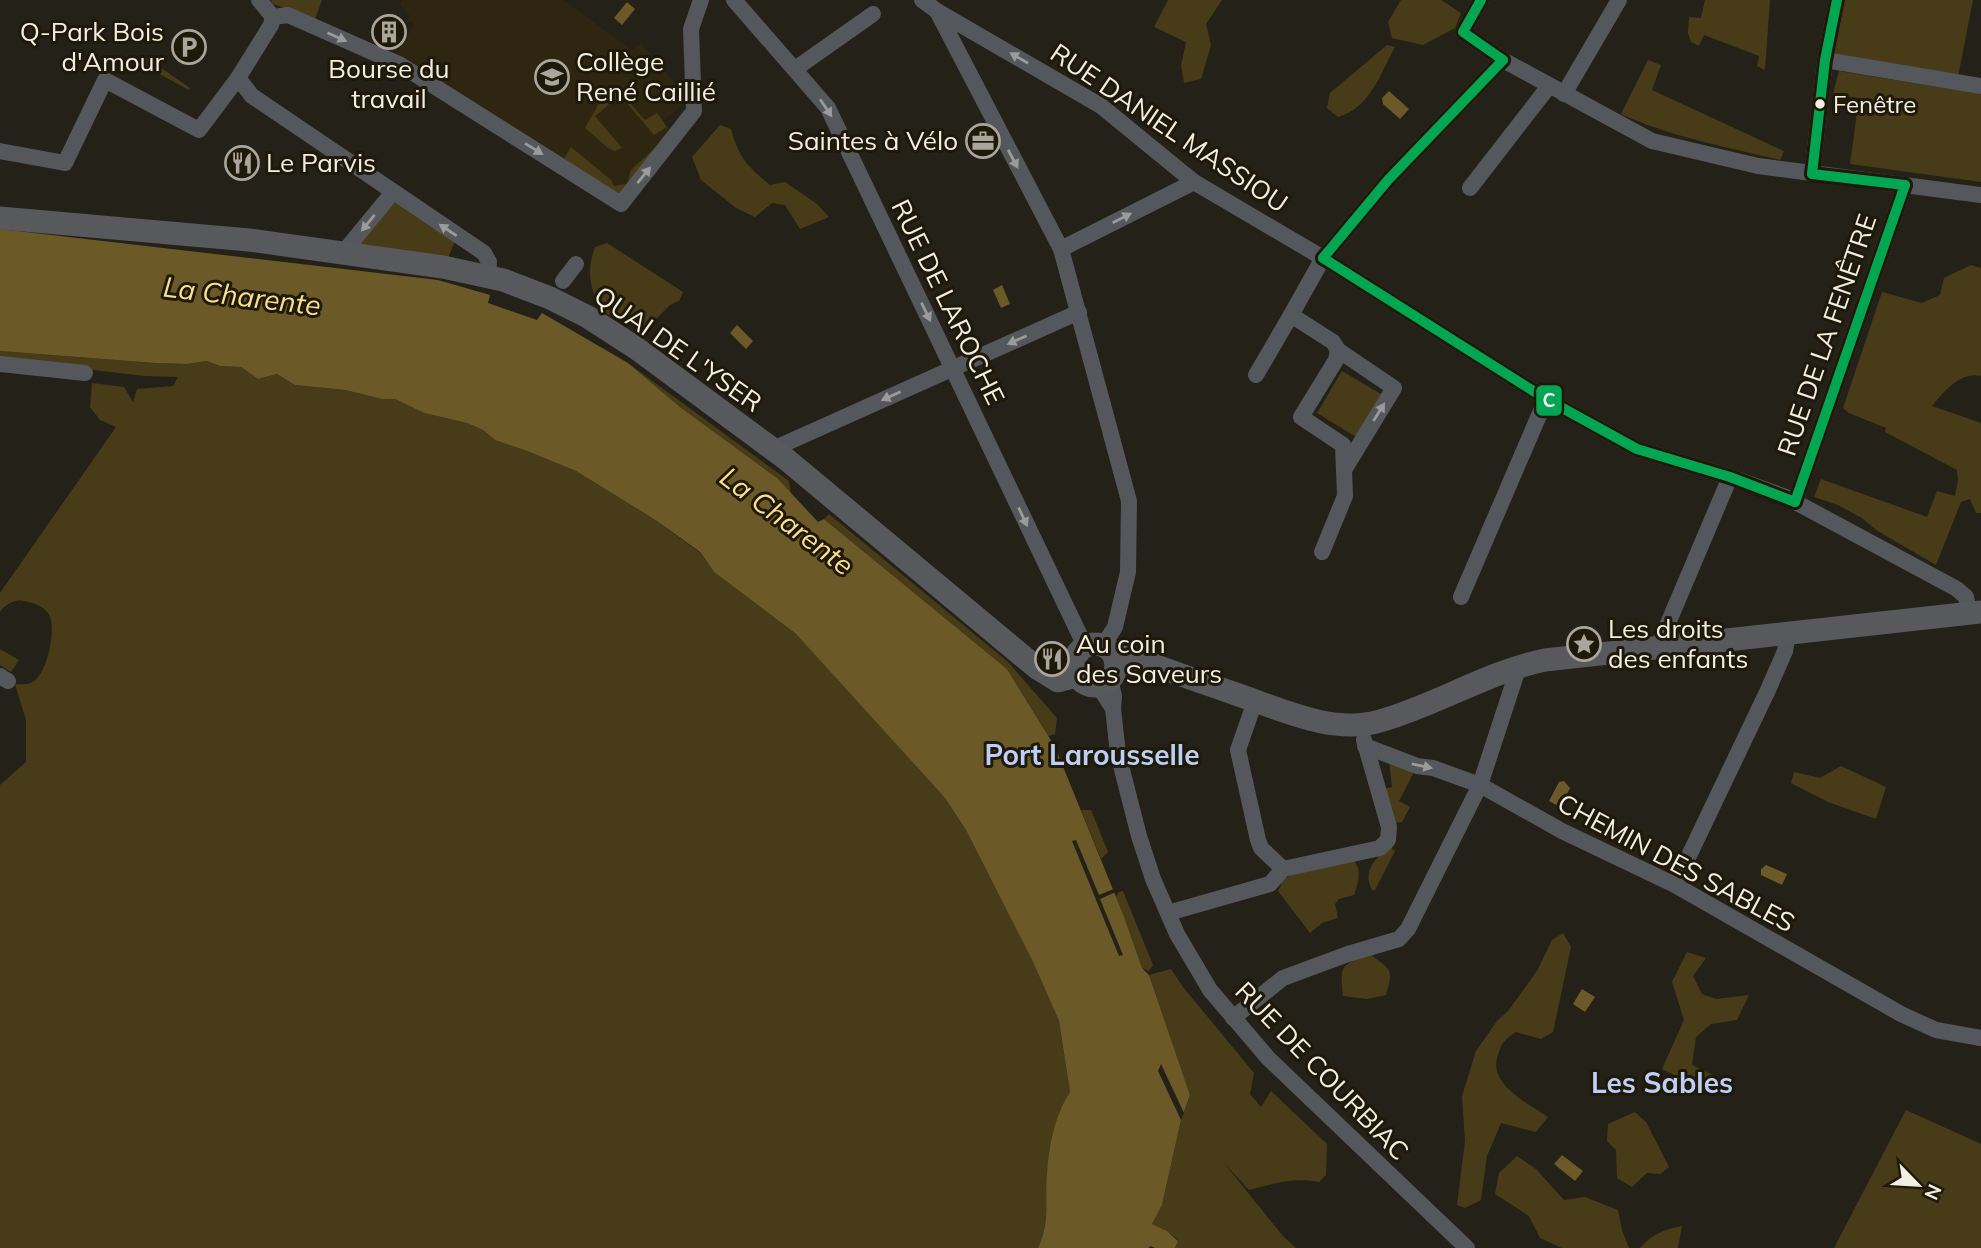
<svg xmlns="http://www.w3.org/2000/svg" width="1981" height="1248" font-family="Mulish,sans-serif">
<rect width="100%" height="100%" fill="#242118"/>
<path fill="#2e2611" d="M402,0h161l64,46 4,5 10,-8 48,57 -26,21 9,11 -51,64 -224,-142 17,-30 -6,-4 2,-4 -10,-11z"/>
<g fill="#483c18">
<path d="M271,0h51l-7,19 -42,-15z"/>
<path d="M1168,0h54l-16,24 5,21 -10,34 -17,4 -3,-17 5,-24 -32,-15z"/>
<path d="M1401,0h40l20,13 -6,15 -32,17 -31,-7 -4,-16z"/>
<path d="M1705,0h65l-5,70 -8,-4 2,-10 -55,-21 -5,11 -8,-4 -3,-9 1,-16 12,1z"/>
<path d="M1833,0h140l-16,82 -132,-22z"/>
<path d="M1387,45l8,2c-15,27 -25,61 -57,70l-11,-9 3,-15z"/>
<path d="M144,56l46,32 -1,2 -48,-26z"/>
<path d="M1648,60l13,5 -9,25 132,61 -4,9c-53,-13 -109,-23 -159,-46z"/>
<path d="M1839,71l142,23v88l-131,-18 9,-66 -26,-4z"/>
<path d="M619,91l26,29 12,-7 10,14 -13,8 -34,-40 -25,21 27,32 -7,3 -7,-3 -23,-20 13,-23z"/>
<path d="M720,125l11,4c8,29 16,37 39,56l15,-3 32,22 12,13 -29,12 -15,-24 -13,-2 -17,14 -19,-9 -35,-28 -9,-23z"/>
<path d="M672,132l-51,64 -57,-37 7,-12 40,33 3,6 13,-2 4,-14z"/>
<path d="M393,192l63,47 -9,21 -96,-17z"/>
<path d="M607,243l76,49 -4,9 -9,4 -26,26 -43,-20c-11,-24 -15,-38 -6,-64z"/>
<path d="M1971,265l10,3v108c-20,-5 -38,16 -49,30l49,17v90h-5l-6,-14 -9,3 -25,63 -60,-35 -14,-12 -24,-13 -24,-8 7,-18 106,38 10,-26 18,5 3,-16 -1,-10 -72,-38 1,-4 -37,-15 -6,-5 39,-116 40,11 18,-8 4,-17z"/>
<path d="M0,351l155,12 32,1 20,-3 13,5 21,1 17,12 19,-5 18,11 50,5 37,9h13l29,14 43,10 16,7 12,10 32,11 49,20 81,50 43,32 14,19 82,62 149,164 21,32 67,132 26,59 11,71c-15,22 -21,53 -23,80 -3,29 4,48 -9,76h-1038v-463l26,-23v-42l-11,-36c5,0 12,1 16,-1 16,-6 27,-57 17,-70 -6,-8 -16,-11 -25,-12 -9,-2 -18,4 -23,11v-19l116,-166 -16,-7 -10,-13 2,-24 32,4 9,15 4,-13 36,-3 5,-9 -34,-1 -144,-17z"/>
<path d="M628,363l161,118 2,14 -14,-17 -97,-71z"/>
<path d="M1342,371l39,23 -25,43 -39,-24z"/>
<path d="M829,514l179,148 49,56 -2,16 -7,2 -41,-67 -183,-150z"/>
<path d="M0,649l19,11 -8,12 -11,-7z"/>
<path d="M1389,760l26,10 -16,31 11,6 -8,15 -8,1 -10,-34 8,-2z"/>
<path d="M1841,766l45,21 -10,32 -48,-17 -37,-19 3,-11 26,6z"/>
<path d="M1081,810h10l17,42 -7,7z"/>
<path d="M1390,847l5,4 -20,39h-3c-10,-19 3,-32 18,-43z"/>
<path d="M1352,861l3,1c7,11 3,21 -1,33l-15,4 -4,5 3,14 -16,5 -12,10 -32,-42 3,-5 -1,-4 11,-7z"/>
<path d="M1123,891l30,74 -4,6 -7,-3 -26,-72 3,-4z"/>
<path d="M1563,933l8,14 -18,85 -12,7 -25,-7c-13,9 -14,10 -19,26 -7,27 32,46 51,59l-12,15 -35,-9 -14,33 -6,44 -16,8 -8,-3 8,-64 -3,-45 14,-45 21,-30 11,-10 29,-40 15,-31z"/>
<path d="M1687,952l19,6 -13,18 9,18 14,5 33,-4 -12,25 -26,4 -15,13 -4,28 25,12 -8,15 -47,-23 22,-49 -12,-38z"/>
<path d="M1370,954c21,17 24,14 16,41l-19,4 -24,-3c-3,-33 -3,-29 27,-42z"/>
<path d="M1171,969l12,18 71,86 -4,21 11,13 10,-16 56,53 -1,31 -7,7c-24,-5 -47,2 -70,8l-25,-27 59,73 13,12h-121l3,-8 -11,-9 -15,-7 10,-19 19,-85 9,-25 -41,-120z"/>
<path d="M1906,1110l75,34v104h-147z"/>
<path d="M1635,1112l11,10 23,45 -9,7 -13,-1 -15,14 -15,-9 -1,-28 -9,-9 1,-17z"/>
<path d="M1517,1156l19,13 28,31 21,-3 33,13 4,20 7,18h-67l-22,-10 -11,-22 -34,-22 4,-21z"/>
<path d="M1682,1226l-4,22h-38c12,-14 25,-19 42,-22z"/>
</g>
<g fill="#6b5928">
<path d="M627,2l8,7 -13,16 -8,-7z"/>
<path d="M1389,91l20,18 -9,10 -17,-15 -1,-6z"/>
<path d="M0,229l438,51 52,15 -2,8 49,17 5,-7 86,50 52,44 97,71 41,44 6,-3 183,150 48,78 68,167 19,54 7,7 41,120 -9,25 -19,85 -10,19 15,7 11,10 -3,7h-20l-4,-2 -3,2h-110c13,-28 6,-47 9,-76 2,-27 8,-58 23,-80l-11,-71 -26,-59 -67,-132 -21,-32 -149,-164 -82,-62 -14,-20 -43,-31 -81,-50 -49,-20 -32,-11 -12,-10 -16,-7 -43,-10 -29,-14h-13l-37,-9 -50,-5 -18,-11 -19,5 -17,-12 -21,-1 -13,-5 -20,3 -32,-1 -155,-12z"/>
<path d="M1002,285l8,19 -9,4 -8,-18z"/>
<path d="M737,325l16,16 -7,8 -16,-16z"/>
<path d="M1564,781l6,7 -10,19 -11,-6 10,-19z"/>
<path d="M1766,865l21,9 -5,11 -21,-10v-6z"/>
<path d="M1582,989l13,8 -10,15 -12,-8z"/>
<path d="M1562,1155l21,16 -8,10 -21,-17z"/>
</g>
<g fill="#242118">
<path d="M1076,840l23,55 17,-7 2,3 -18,8 23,56 -4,1 -47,-115z"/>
<path d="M1161,1064l23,49 -3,7 -23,-49z"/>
</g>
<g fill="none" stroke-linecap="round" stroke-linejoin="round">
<g stroke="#54575c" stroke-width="16">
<path d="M259,0l14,17 -2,8 -33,53 14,18 232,157 5,9 -1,14"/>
<path d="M734,0l94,108 257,538"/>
<path d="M922,0l15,11 164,95 93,76 129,76 223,141 91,50 93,28 56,20 171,92 9,8 4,17"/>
<path d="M1481,0l-18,32 40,28 149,81 106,25 223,29"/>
<path d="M937,11l124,238 68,252 -1,71 -13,55 -12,19"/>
<path d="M273,17l15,-2 111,49 222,140 73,-93 -3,-82 10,-29"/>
<path d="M1825,60l156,26"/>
<path d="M795,69l78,-55"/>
<path d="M1564,94l55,-94"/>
<path d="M0,151l65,12 40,-83 94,50 39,-52"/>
<path d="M1812,174l13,-114 12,-60"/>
<path d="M1470,188l79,-102"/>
<path d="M1061,249l133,-67"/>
<path d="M342,254l51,-62"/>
<path d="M563,281l13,-17"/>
<path d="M0,364l85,9"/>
<path d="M1256,375l35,-60"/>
<path d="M773,449l306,-137"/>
<path d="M1344,470l50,-82 -56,-38 -5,-8 -42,-27 32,-57 65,-78 115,-120"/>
<path d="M1795,502l110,-317"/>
<path d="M1322,552l23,-56 -2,-51 -42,-28 35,-57 2,-10"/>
<path d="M1461,597l85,-198"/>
<path d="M1658,647l72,-170"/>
<path d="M0,676l8,5"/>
<path d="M1110,679l4,17 -1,12 5,46 21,82 14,43 24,55 33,56 58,68 199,190"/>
<path d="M1094,685l9,8 9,14"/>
<path d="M1255,701l-17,49 20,90 3,8 22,21"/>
<path d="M1365,746l52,20 16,2 47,17 82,46 113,54 226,129 35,16 45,8"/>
<path d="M1675,885l93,-195 17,-39 3,-17"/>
<path d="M1168,913l102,-29 13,-15 97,-21 8,-8 1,-13 -25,-87"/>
<path d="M1233,1018l50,-40 65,-24 51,-15 9,-10 72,-144 39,-119"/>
</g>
<g stroke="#57595d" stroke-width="23">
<path d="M0,218l249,22 194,27 60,13 47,18 38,19 48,31 150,111 251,209 21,13 19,-5"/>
<circle cx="1095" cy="665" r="21"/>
<path d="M1115,659l8,-2 17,3c32,12 64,23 96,34 44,15 97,41 144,27 57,-16 107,-49 165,-61l436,-48"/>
</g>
<g stroke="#1f1909" stroke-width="16">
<g id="bus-1">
<path d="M1481,0l-18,32 40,28"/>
<path d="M1812,174l13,-114 12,-60"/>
<path d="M1812,174l93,11"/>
<path d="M1323,258l223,141 91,50 93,28 65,25"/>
<path d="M1323,258l65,-78 115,-120"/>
<path d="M1795,502l110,-317"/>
</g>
</g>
<use href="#bus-1" stroke="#00a651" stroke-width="10"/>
</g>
<defs><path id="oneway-solid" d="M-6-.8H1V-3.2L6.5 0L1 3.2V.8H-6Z" transform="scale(1.75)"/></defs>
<g fill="#9b9b99">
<use href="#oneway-solid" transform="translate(337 37) rotate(24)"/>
<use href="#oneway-solid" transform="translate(1019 58) rotate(-150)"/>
<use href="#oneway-solid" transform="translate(826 108) rotate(56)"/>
<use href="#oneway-solid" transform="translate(534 149) rotate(32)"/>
<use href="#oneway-solid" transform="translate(1013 159) rotate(62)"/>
<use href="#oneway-solid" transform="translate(644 175) rotate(-51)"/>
<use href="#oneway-solid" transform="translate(1122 218) rotate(-27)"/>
<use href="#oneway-solid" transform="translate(368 223) rotate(129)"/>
<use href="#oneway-solid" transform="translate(448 230) rotate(-146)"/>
<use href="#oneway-solid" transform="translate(926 312) rotate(64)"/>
<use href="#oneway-solid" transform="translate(1017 340) rotate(156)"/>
<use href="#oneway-solid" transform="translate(891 396) rotate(156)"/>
<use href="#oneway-solid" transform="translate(1379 412) rotate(-58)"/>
<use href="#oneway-solid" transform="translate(1023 517) rotate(65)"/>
<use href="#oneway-solid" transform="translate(1422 766) rotate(12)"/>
</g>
<defs>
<g id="building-ring" transform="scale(1.75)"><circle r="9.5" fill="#1f1909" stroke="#aaa69c" stroke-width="1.5"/><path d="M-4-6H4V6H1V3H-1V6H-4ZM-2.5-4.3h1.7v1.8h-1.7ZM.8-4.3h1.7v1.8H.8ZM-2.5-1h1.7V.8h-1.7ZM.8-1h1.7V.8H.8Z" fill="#aaa69c"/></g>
<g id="parking-ring" transform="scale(1.75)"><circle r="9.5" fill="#1f1909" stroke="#aaa69c" stroke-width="1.5"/><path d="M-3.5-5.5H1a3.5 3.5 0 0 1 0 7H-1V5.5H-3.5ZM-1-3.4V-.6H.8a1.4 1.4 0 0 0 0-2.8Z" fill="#aaa69c"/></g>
<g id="school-ring" transform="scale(1.75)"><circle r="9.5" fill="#1f1909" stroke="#aaa69c" stroke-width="1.5"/><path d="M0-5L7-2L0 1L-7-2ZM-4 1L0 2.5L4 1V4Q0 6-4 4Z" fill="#aaa69c"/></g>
<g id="office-ring" transform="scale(1.75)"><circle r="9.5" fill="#1f1909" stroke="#aaa69c" stroke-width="1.5"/><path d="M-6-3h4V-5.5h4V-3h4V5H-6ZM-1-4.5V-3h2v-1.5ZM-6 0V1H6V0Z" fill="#aaa69c"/></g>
<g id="restaurant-ring" transform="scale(1.75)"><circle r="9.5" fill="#1f1909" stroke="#aaa69c" stroke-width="1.5"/><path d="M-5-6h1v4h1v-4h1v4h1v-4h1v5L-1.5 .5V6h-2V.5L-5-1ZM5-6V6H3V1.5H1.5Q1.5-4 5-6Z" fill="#aaa69c"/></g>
<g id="sight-ring" transform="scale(1.75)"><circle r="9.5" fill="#1f1909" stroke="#aaa69c" stroke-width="1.5"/><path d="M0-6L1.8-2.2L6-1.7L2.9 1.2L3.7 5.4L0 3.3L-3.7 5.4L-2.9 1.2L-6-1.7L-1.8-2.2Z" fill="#aaa69c"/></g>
</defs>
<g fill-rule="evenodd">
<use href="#building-ring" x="389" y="32"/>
<use href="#parking-ring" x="189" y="47"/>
<use href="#school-ring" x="552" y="77"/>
<use href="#office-ring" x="983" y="141"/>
<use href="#restaurant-ring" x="242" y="163"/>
<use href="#sight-ring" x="1584" y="644"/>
<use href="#restaurant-ring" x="1052" y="659"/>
</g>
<circle fill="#f2eee3" stroke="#1f1909" stroke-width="2.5" cx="1820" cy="104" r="6"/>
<g text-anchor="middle" stroke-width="6" stroke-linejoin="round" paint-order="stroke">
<g font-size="24" fill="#f2eee3" stroke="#1f1909" text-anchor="start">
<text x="1833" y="113">Fenêtre</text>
</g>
<g font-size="26" fill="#f2eee3" stroke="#1f1909" text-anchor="start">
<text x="164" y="41" text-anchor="end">Q-Park Bois<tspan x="164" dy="30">d'Amour</tspan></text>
<text x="576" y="71">Collège<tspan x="576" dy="30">René Caillié</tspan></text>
<text x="389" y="78" text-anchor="middle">Bourse du<tspan x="389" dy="30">travail</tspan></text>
<text x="958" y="150" text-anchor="end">Saintes à Vélo</text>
<text x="266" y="172">Le Parvis</text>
<text x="1608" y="638">Les droits<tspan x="1608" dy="30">des enfants</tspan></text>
<text x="1076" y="653">Au coin<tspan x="1076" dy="30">des Saveurs</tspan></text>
</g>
<g font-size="26" fill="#f2eee3" stroke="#1f1909">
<text transform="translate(1169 128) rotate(34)" y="9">RUE DANIEL MASSIOU</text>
<text transform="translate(948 302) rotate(64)" y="9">RUE DE LAROCHE</text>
<text transform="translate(1827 335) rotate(-71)" y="9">RUE DE LA FENÊTRE</text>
<text transform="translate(678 349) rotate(35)" y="9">QUAI DE L'YSER</text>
<text transform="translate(1676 863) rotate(28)" y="9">CHEMIN DES SABLES</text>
<text transform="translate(1322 1071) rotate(46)" y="9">RUE DE COURBIAC</text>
</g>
<g font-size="28" font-style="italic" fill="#fcdf8e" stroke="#1f1909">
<text transform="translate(242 296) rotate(7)" y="10">La Charente</text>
<text transform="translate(787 521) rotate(37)" y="10">La Charente</text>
</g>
<g font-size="28" font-weight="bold" fill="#bdcff7" stroke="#1f1909">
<text x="1092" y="765">Port Larousselle</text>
<text x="1662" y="1093">Les Sables</text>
</g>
</g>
<rect stroke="#1f1909" stroke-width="2.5" x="1535" y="384" width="28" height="33" rx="7" fill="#00a651"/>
<g font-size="19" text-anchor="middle" font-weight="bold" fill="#fff">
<text x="1549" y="407">C</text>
</g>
<g transform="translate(1918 1185) rotate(115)" stroke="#1f1909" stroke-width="5" paint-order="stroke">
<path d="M0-5L12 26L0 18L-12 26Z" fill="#f2eee3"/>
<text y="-10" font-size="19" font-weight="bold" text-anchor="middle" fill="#f2eee3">N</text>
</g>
</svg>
